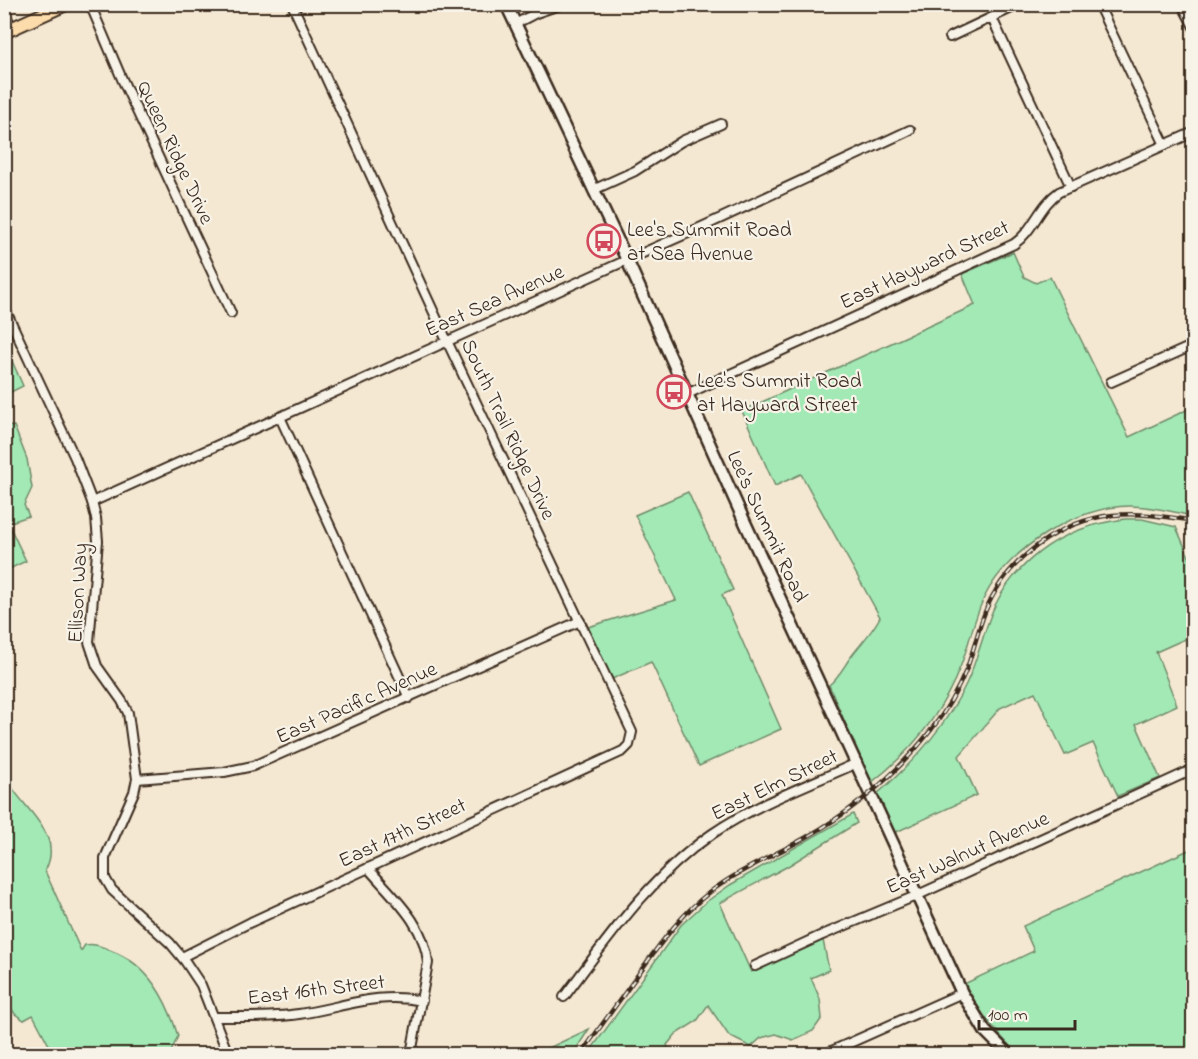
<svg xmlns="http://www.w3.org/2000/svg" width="1198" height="1059" font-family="'Indie Flower',sans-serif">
<rect width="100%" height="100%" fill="#f4e8d2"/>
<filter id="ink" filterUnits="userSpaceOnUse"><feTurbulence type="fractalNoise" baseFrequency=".0167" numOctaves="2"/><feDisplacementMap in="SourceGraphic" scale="12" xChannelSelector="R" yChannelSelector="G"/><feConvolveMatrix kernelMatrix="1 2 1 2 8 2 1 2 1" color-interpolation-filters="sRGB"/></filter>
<g filter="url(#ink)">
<g fill="#a3e9b5" stroke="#6f8a6a" stroke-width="1.5">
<path d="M1013,252l11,25 12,6 14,-6 79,160 64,-30v109c-20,-4 -42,-10 -63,-10 -53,0 -121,42 -145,90 -11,21 -15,46 -24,69 -18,47 -50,87 -90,118l-42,-98c10,-8 14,-17 21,-27 10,-14 22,-25 30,-41l-79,-143 -26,12 -33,-75 233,-106 -13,-31z"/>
<path d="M5,345l18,41 -18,9h-1z"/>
<path d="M14,426l13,33 5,29 -8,17 5,11 -21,7 18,38 -21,10v-144z"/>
<path d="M688,492l45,98 -11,5 59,134 -82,37 -48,-104 -39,17 -24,-52 88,-27 -41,-85z"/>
<path d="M1125,519h17l34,8 17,39v91l-8,-18 -29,13 21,53 -41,19 24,54 -42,18 -25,-53 -28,12 -30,-63 -35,16 -41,48 18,39 -83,38 -17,-39c36,-31 68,-66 89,-110 10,-21 15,-42 23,-64 15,-43 53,-78 96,-92 13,-5 27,-7 40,-9z"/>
<path d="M4,769c6,34 64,60 41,102l36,80 4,-6c10,-2 17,2 27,6 37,14 55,49 66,85l-8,18h-127l8,-5 -18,-34 -9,5 -9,-6 -10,-15z"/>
<path d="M853,814l4,9 -69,43 -68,37 31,69 72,-32 6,30 -18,8 9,21 2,19 -9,13 -20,9 -17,-6 -15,4 -10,9 -22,-11 -21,-31 -11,16 -21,13 -9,11 3,9h-27l-3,-3 -14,-2 -10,5h-28l93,-129 25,-23 24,-17z"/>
<path d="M1193,848v206l-176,-1c-22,-21 -38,-42 -53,-69l70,-33 -11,-25z"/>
<path d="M589,1029l-16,25h-37z"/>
</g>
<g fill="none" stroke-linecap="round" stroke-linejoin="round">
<g stroke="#3b2a1e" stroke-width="12">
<g id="minor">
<path d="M90,4l32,75 109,234"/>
<path d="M1098,4l67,141"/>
<path d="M1182,4l12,23"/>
<path d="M4,11l8,18"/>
<path d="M992,18l79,169"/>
<path d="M515,24l21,-11 26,-9"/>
<path d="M950,37l70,-33"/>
<path d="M593,190l42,-19 47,-30 39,-17"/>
<path d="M4,307l71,151 17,44 4,16 2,23 -9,101 8,24 25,35 6,12 9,66 -3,13 -29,66v20l7,12 58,53 15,18 16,24 27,69"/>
<path d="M1111,382l83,-37"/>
<path d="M687,394l327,-150c20,-14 25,-38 45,-52l135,-60"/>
<path d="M280,417l129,281"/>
<path d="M92,502l535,-242 77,-34 206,-96"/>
<path d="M137,779l87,-7 29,-6 327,-145"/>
<path d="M368,868c25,29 57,56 60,95l-17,91"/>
<path d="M182,957l69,-35 372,-171 6,-6 3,-13 -185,-391 -155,-337"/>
<path d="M755,966l65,-30 98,-41 276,-126"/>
<path d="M564,997c45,-60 86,-120 148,-163 44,-30 96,-49 145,-71"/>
<path d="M215,1017c28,0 56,1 84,-3 42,-6 80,-23 123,-13"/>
<path d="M825,1054l137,-61"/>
</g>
</g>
<g stroke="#3b2a1e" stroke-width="15">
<path id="secondary" d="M506,4l121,256 115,256 220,477 23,38 23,23"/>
</g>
<g stroke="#3b2a1e" stroke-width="16">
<path id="primary" d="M4,32l62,-28"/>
</g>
<use href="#minor" stroke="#f7f3e8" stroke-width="8"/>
<use href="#secondary" stroke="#f7f3e8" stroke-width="10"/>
<use href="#primary" stroke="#fddcac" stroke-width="12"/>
<g stroke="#3b2a1e" stroke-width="4.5">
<path id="rail" d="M581,1054c19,-27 39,-54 58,-81 21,-29 42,-59 71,-81 29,-22 63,-36 95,-54 48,-27 92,-64 126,-108 15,-19 27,-40 36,-62 7,-19 11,-38 18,-56 11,-27 30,-50 53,-67 52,-38 96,-34 156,-24"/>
</g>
<use href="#rail" stroke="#f7f3e8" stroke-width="2" stroke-dasharray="7" stroke-linecap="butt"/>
</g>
</g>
<defs>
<g id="bus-ring" transform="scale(1.725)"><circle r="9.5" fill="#f7f3e8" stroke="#d1495b" stroke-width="1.5"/><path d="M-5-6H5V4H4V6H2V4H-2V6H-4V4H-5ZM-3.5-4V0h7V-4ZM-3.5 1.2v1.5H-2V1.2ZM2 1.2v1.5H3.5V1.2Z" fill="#d1495b"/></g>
</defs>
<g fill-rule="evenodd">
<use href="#bus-ring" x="604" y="241"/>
<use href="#bus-ring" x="674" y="392"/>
</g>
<g text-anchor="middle" stroke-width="4.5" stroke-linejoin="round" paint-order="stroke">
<g font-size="21" fill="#3b2a1e" stroke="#f7f3e8">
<text transform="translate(176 152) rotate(65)" y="7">Queen Ridge Drive</text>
<text transform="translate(924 264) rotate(-25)" y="7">East Hayward Street</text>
<text transform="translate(494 300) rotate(-24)" y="7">East Sea Avenue</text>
<text transform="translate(509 429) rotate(65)" y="7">South Trail Ridge Drive</text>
<text transform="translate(768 526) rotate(65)" y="7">Lee's Summit Road</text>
<text transform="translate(77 593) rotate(-87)" y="7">Ellison Way</text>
<text transform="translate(356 702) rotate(-24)" y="7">East Pacific Avenue</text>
<text transform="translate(774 784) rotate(-26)" y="7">East Elm Street</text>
<text transform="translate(402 832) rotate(-25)" y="7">East 17th Street</text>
<text transform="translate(967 852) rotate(-24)" y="7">East Walnut Avenue</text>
<text transform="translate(316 989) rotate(-7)" y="7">East 16th Street</text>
</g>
<g font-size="21" fill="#3b2a1e" stroke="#f7f3e8" text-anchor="start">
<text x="627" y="236">Lee's Summit Road<tspan x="627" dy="24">at Sea Avenue</tspan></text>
<text x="697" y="387">Lee's Summit Road<tspan x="697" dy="24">at Hayward Street</tspan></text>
</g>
</g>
<rect width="1198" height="1059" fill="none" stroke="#f7f3e8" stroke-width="24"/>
<rect x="12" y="12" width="1174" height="1035" fill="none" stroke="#3b2a1e" stroke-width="2" filter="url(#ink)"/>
<path d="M979 1020v9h96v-9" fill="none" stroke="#3b2a1e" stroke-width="3"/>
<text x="988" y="1020" font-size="18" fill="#3b2a1e" stroke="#f7f3e8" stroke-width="4.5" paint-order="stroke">100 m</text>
</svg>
